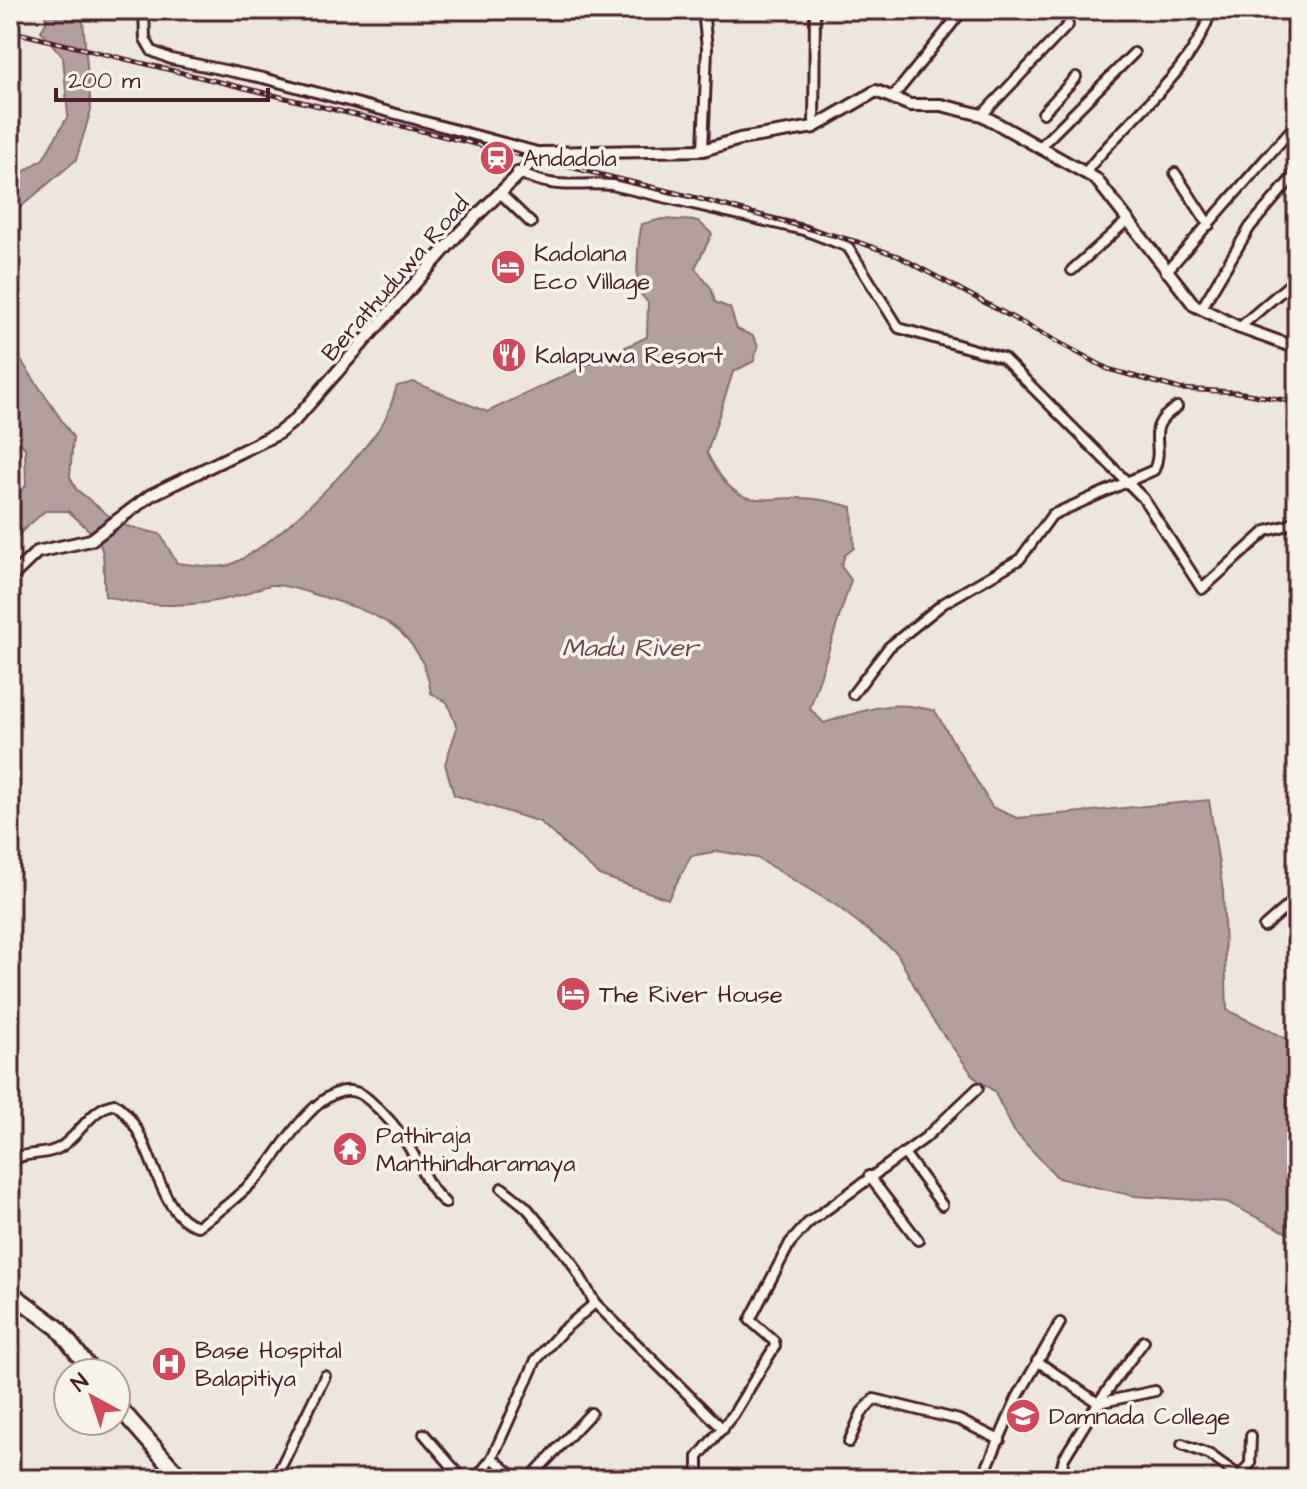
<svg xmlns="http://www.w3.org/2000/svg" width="1307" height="1489" font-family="'Architects Daughter',sans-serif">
<rect width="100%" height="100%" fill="#ece6dd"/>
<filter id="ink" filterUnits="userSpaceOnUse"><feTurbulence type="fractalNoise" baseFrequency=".0125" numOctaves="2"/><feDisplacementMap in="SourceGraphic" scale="16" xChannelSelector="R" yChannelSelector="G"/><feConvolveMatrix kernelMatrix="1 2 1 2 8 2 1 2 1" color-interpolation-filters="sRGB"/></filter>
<g filter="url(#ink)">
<g fill="#b39f9d" stroke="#896c6f" stroke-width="2">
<path d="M45,10h37l9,100 -15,50 -66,56v-35l33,-22 25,-43 -5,-59 -22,-26 5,-8z"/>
<path d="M662,219l36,2 14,13 -17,34 16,20 4,14 15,6 7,21 16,7 5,10 -4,15 -21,11 -26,81c33,66 53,40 108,46 12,1 25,5 37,8l2,41 -9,7 -4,11 10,14 -41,129 14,14c41,-13 68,-25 111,-12l57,96 25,11 192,-18 14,91 4,119 70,34v194l-70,-36 -93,-6 -76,-18 -44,-47 -20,-40 -19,-13 -43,-59 -35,-66 -60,-47 -80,-48 -39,-7 -27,5 -23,43 -69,-24 -59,-53 -86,-27 -9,-31 12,-36 -10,-26 -16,-9c-9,-64 -56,-81 -111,-97 -14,-4 -32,-11 -47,-11 -11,0 -24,9 -35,11 -40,11 -93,13 -133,0 -4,-52 7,-47 -37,-85h-23l-25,22 -10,19v-46l16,-21 -1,-37 -15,-16v-80l8,4 55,81 -3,40 6,12 43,35 41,10 17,29c15,1 41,7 55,1 45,-20 125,-101 152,-143 6,-10 9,-24 13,-35l17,-4 73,30 160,-75 1,-34 -12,-15c3,-22 0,-42 6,-64z"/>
</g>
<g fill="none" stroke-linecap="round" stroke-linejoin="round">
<g stroke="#4a1f2b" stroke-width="14">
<g id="minor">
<path d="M144,10l1,29 7,12 19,8 92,19 278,75"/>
<path d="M892,98l71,-88"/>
<path d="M1043,113l33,-36"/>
<path d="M982,115l86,-90"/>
<path d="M814,127l1,-117"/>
<path d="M1039,148l95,-95"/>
<path d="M703,150l4,-102 -4,-38"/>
<path d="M517,172c41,19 55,10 95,13l192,45 44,17 51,81 104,30 140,140 59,91 64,-58 23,-6 8,-7"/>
<path d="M1085,173c38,-51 109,-101 126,-163"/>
<path d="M1175,173l34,52"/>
<path d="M499,192l32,31"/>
<path d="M1072,270l56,-50"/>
<path d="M1166,272l131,-149"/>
<path d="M1201,309l49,-82 47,-55"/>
<path d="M1240,327l57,-49"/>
<path d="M853,694l36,-47 55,-44 76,-44 32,-44 102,-45c12,-27 -12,-41 23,-63"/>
<path d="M1264,927l33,-29"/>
<path d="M904,1153l38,52"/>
<path d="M10,1162c16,-12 33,-5 49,-14 20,-11 32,-41 56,-44 39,25 40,113 83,122 22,-14 43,-32 62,-51 21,-22 68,-113 109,-75 15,13 30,30 40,47 13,21 17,39 36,56"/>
<path d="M869,1176l49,64"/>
<path d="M502,1188l24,19 45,54 24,42 128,126"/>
<path d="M1037,1361l61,42 46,-62"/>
<path d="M424,1434l39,45"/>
<path d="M849,1442l13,-30 12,-13 85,21 41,20"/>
<path d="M1182,1444l28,11 29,21"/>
<path d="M492,1458l25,21"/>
<path d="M1241,1478l-2,-2 11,-12 1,-28"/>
<path d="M275,1479l50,-103"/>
<path d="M476,1479l16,-21 44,-98 26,-29 33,-28"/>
<path d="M529,1479l62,-66"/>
<path d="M698,1479v-22l35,-42 42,-69 -1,-5 -24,-21 40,-77 18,-20 117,-85 53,-50"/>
<path d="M982,1479l35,-81 43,-75"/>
<path d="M1059,1479l5,-21 34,-55 57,-12"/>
</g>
</g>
<g stroke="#4a1f2b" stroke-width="16">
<path id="tertiary" d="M10,578l27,-26 54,-12 60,-45 126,-61 18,-14 166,-189 80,-78 162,-3 37,-11 74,-12 62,-36 34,14h31l41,10 114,64 98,126 44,22 59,21"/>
</g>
<g stroke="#4a1f2b" stroke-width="20">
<g id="trunk">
<path d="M10,1292l48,36 35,45"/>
<path d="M116,1404l66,75"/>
</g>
</g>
<use href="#minor" stroke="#f7f3e8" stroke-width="8"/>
<use href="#tertiary" stroke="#f7f3e8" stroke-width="10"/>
<use href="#trunk" stroke="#f7f3e8" stroke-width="14"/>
<g stroke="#4a1f2b" stroke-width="5">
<path id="rail" d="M10,31l683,166 165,45 40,14 210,113 72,20 56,3 61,10"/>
</g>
<use href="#rail" stroke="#f7f3e8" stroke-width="2" stroke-dasharray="6" stroke-linecap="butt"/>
</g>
</g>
<defs>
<g id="station-disc" transform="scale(1.8)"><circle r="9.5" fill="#d1495b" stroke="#f7f3e8"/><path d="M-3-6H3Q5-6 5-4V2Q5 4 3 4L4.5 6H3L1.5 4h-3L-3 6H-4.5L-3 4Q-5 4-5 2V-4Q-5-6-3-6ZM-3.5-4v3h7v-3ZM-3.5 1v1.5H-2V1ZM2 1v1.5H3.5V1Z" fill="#fff"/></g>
<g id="hotel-disc" transform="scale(1.8)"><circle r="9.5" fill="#d1495b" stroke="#f7f3e8"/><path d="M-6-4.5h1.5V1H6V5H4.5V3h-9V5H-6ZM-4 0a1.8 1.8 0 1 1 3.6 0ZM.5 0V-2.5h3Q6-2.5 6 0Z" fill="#fff"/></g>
<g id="restaurant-disc" transform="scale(1.8)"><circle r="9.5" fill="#d1495b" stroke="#f7f3e8"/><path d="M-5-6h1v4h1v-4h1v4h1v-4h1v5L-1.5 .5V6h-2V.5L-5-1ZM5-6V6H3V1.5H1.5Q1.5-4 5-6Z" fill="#fff"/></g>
<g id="temple-disc" transform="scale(1.8)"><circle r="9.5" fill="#d1495b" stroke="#f7f3e8"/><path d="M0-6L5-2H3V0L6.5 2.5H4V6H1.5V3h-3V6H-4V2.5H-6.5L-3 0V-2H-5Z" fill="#fff"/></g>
<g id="hospital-disc" transform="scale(1.8)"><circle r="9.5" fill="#d1495b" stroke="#f7f3e8"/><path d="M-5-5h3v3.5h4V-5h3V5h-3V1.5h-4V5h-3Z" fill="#fff"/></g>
<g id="school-disc" transform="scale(1.8)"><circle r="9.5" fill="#d1495b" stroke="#f7f3e8"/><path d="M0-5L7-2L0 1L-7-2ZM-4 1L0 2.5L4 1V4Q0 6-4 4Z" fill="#fff"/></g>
</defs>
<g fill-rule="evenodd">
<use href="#station-disc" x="497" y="158"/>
<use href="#hotel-disc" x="508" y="267"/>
<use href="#restaurant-disc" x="509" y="355"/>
<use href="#hotel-disc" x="573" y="994"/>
<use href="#temple-disc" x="350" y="1149"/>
<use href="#hospital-disc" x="169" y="1364"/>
<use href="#school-disc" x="1023" y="1416"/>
</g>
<g text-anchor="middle" stroke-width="7" stroke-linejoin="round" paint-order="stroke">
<g font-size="24" fill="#4a1f2b" stroke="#f7f3e8" text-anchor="start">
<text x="523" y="166">Andadola</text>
<text x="534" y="261">Kadolana<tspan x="534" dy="28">Eco Village</tspan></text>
<text x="535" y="363">Kalapuwa Resort</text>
<text x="599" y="1002">The River House</text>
<text x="376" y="1143">Pathiraja<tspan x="376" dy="28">Manthindharamaya</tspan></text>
<text x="195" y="1358">Base Hospital<tspan x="195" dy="28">Balapitiya</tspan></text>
<text x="1049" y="1424">Damnada College</text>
</g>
<g font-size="24" fill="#4a1f2b" stroke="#f7f3e8">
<text transform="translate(395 278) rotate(-49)" y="8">Berathuduwa Road</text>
</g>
<g font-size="26" font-style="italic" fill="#6f4c53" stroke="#f7f3e8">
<text x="630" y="656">Madu River</text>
</g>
</g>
<rect width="1307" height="1489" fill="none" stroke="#f7f3e8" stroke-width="40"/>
<rect x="20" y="20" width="1267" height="1449" fill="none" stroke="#4a1f2b" stroke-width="3" filter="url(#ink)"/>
<g transform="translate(92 1397) rotate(320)"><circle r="38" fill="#f7f3e8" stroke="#b29e9c" stroke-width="2"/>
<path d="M0-6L14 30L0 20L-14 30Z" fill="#d1495b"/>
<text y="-12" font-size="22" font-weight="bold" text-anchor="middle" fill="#4a1f2b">N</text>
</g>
<path d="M56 88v12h212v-12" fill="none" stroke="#4a1f2b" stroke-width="4"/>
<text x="68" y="88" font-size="24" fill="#4a1f2b" stroke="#f7f3e8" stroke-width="6" paint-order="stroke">200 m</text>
</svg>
